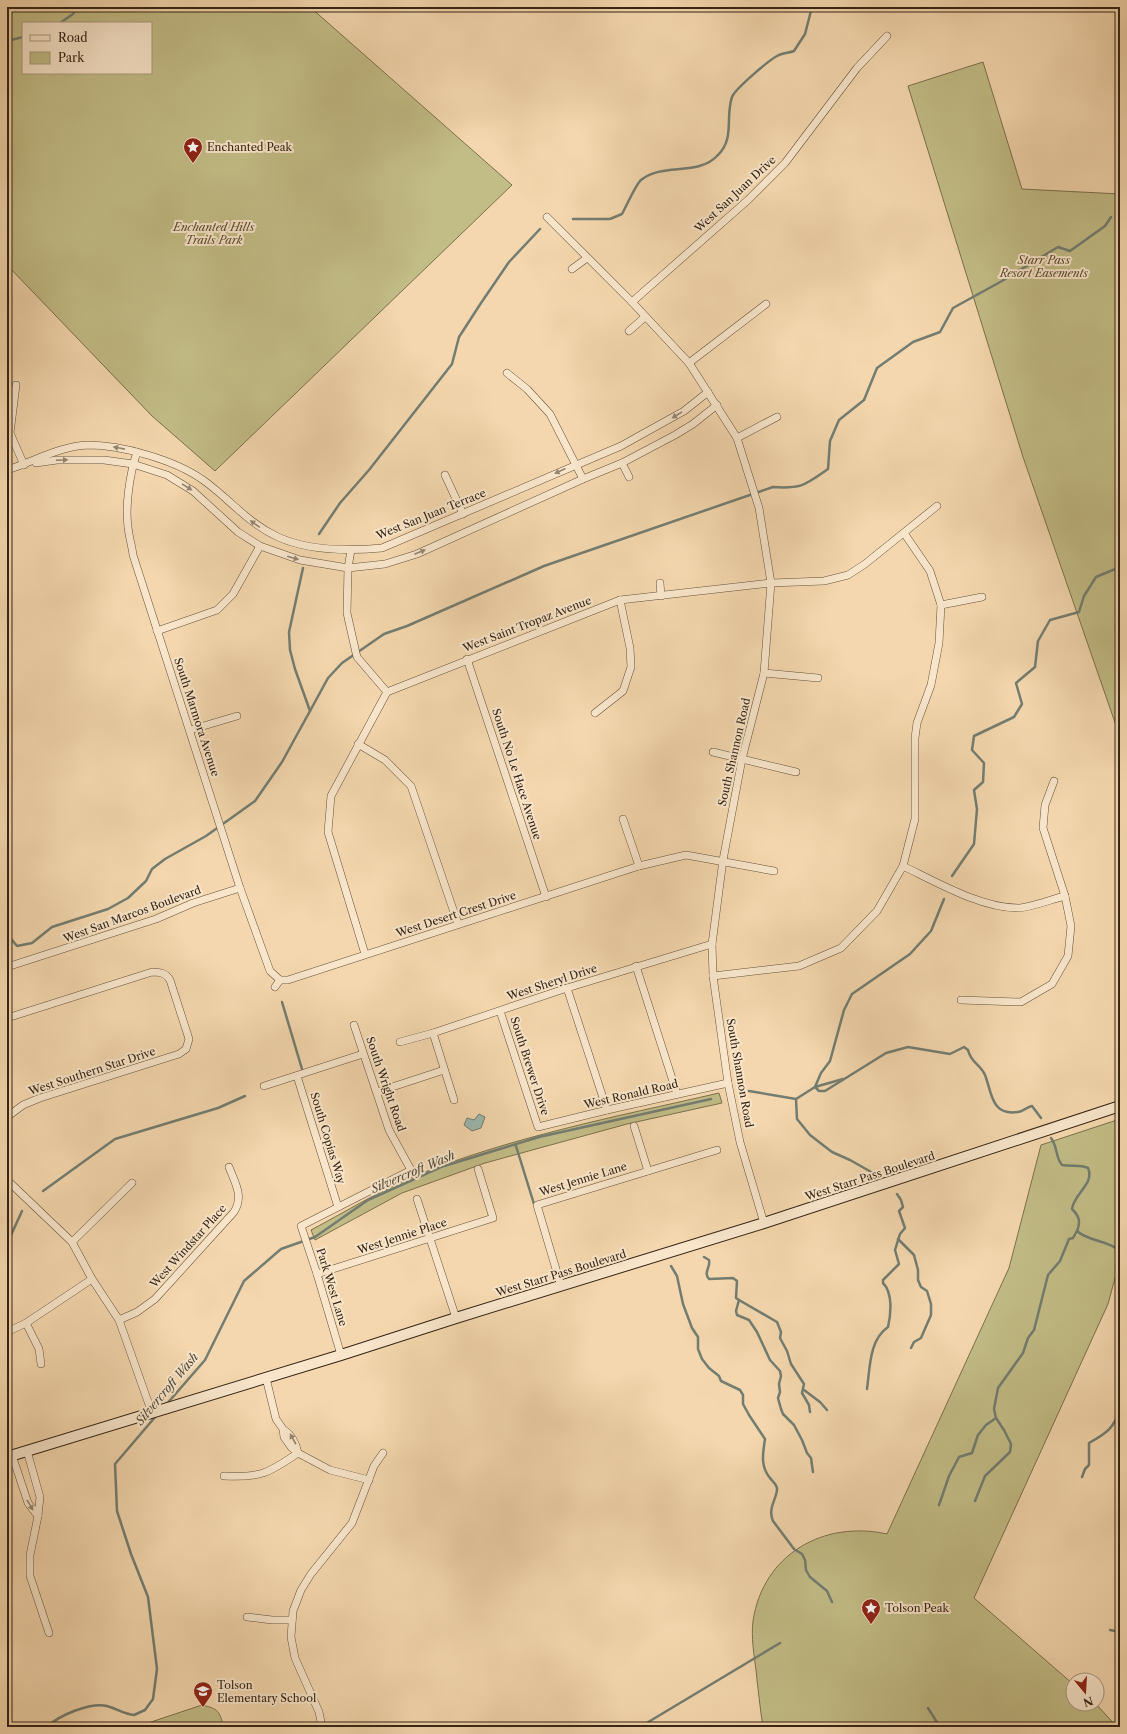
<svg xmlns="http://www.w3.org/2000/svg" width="1127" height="1734" font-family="'Libre Caslon Text',serif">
<rect width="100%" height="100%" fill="#f4d7ae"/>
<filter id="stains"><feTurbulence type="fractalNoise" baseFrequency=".005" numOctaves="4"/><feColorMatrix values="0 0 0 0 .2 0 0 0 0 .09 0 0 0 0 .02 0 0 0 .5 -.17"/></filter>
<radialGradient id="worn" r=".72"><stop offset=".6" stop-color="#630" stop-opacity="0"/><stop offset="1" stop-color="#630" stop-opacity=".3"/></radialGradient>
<g fill="#c2bc86" stroke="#7c704d" fill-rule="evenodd">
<path d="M7,7h303l202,178 -297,286 -63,-55 -145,-151zM23,23h128v50h-128z"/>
<path d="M983,62l39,127 98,5v543l-97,-280 -115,-371z"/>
<path d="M719,1093l3,10 -95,21 -142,39 -83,30 -87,47 -4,-10c32,-17 65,-37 99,-52 99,-41 205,-61 309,-85z"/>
<path d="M1120,1119v141l-12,44 -134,294 99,86v20h23l21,23h-354c-3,-19 -5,-38 -7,-57 -2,-16 -5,-32 -3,-49 10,-67 71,-101 134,-87l122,-266 32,-123z"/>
<path d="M202,1705c17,4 17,6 22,22h-88z"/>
</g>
<path fill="#9cb9af" stroke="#737d71" d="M479,1114l6,3 -4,11 -9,3 -8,-6 3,-7 7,2z"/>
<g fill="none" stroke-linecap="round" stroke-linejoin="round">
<g stroke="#737d71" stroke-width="2.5">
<path d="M60,23l13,-9 4,-7"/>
<path d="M7,41l16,-4"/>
<path d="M573,219h37l12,-5c4,-7 14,-30 19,-34 22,-18 57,-3 77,-25 17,-17 7,-37 14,-58 3,-8 36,-36 45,-41 5,-3 12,-3 17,-5l11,-17 7,-27"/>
<path d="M319,534l21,-31 29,-33 83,-106 7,-27 22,-34 28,-41 31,-33"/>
<path d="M310,711l18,-33 14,-15 42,-29 23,-8 137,-60 229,-79c29,2 32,-2 55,-18l2,-28 9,-21 25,-20 13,-32 36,-26 27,-10 13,-24 49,-27 56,-34 12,4 35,-25 6,-9"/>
<path d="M952,876l22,-32 3,-35 -3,-19 9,-8 1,-19 -12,-13 2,-14 40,-19 8,-13 -6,-21 19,-16 3,-26 12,-21 29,-8 5,-16 12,-19 24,-10"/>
<path d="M7,934l10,12 15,-3 20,-16 56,-18 20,-11 18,-17 6,-12 13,-10 41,-23 49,-35 27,-39 28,-51 -15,-42 -5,-19 -1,-18 14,-64"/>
<path d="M282,1002l20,67"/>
<path d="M815,1087l4,4h6l61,-38 22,-6 42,7 14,-7 4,3c3,13 12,14 17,25 7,18 6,41 33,37 4,0 9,-5 14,-6l9,12"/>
<path d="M815,1087l28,-8"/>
<path d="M749,1091l47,8 19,-12 6,-14 9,-12 14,-51 8,-16 58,-40 21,-23 13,-32"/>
<path d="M796,1099l1,20 13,16 22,17 18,8 23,13"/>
<path d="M1051,1138c7,9 4,19 11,27 9,2 17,-1 26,3 7,16 -14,25 -16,41 7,7 9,12 5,22 12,11 31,9 43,20"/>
<path d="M514,1145l2,1 18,58"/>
<path d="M43,1191l72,-52 103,-31 27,-12"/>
<path d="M898,1239l16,16 4,15v10l3,7 6,4 4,13v11l-10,23 -7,4 -3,6"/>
<path d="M7,1244l15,-33"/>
<path d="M704,1257l5,3c2,7 -6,12 0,19l24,-1 4,3 -1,17 3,2 -3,11 1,4 12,5 8,12 13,28 10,11 1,5 -2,8 1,8 -2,6 3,11 2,5 11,11 8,15 5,13 4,5 2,14"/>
<path d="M671,1266l6,10 6,28 9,24 6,9v12l4,10 7,9 10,8 2,5 19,9 3,5v9l6,11 16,24c-2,14 -5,27 5,39 2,3 6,5 7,10 1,9 -10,20 -4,33l21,28 8,5 3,6 1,10 4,7 17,14 5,11"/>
<path d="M739,1300l38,22 4,10 -1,6 7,13 4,13 13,20 -2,9 7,12 1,7"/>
<path d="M867,1389c3,-21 2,-49 21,-62 3,-13 5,-34 -5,-44v-3l16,-16 -4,-14 5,-16 5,-6 -6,-17 4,-4 -2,-7 -4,-6"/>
<path d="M804,1390l16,12 7,8"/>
<path d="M165,1406l40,-46 39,-79 37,-32 34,-12 53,-37 73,-33 98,-30 172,-38"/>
<path d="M1082,1477l3,-8 4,-4v-22c18,-10 25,-15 31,-34"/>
<path d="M975,1501l10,-25 25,-24 1,-8 -7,-14 -8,-12"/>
<path d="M939,1505l10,-29 10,-19 13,-4 6,-18 8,-10 10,-7 -2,-9 4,-21 25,-35 5,-15 6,-8 14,-55 12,-14 9,-22 4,-1 4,-7"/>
<path d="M1110,1630l10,2"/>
<path d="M928,1708l10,16 8,3"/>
<path d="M47,1727c12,-12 44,-25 60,-21 10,3 18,8 27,9l11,-5 8,-11 4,-30 -9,-72 -17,-43 -14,-43 -2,-47 41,-48"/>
<path d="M640,1727l140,-84"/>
</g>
<g stroke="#65513a" stroke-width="8">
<g id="street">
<path d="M547,217l85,85 57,61 48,75 22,70 12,75 -7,90 -22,86 -19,101 -11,84 1,32 15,107 12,59 24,81"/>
<path d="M572,269l15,-11"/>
<path d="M632,302l116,-102 37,-37 72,-95 30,-32"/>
<path d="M629,331l16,-14"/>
<path d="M689,363l77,-59"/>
<path d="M507,373l20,16 23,25 33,65"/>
<path d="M16,385l-6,48 14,32"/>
<path d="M737,438l40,-21"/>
<path d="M137,452c-7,21 -12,53 -9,75 1,10 4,19 5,28l107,333 30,83 10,9h8l351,-114 47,-11 88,16"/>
<path d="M36,463l21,-3h47l29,4 34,11 26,16 45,41 22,14 40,14 48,8 37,-4 32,-10 166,-75 39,-16 53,-28 18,-11 24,-19"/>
<path d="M622,463l7,14"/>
<path d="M7,470c26,-8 53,-24 81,-25 34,0 87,15 115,35 27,19 43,42 75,57 31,14 71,14 104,11l239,-102 63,-35 24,-19"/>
<path d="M445,475l18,39"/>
<path d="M351,550l-3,18 -1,45 9,40 1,4 30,35"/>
<path d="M660,583l1,13"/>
<path d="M941,605l41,-8"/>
<path d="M157,631l60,-21 16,-16 27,-48"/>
<path d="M467,659l79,238"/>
<path d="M764,673l54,5"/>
<path d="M595,713l28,-22 8,-24 -1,-19 -10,-48"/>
<path d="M190,730l47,-14"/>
<path d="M358,744l27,16 26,26 47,138"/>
<path d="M713,752l83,20"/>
<path d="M623,819l16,47"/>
<path d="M903,866c33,16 78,42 115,42 11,0 34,-9 47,-12"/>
<path d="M365,954l-37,-122 3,-36 56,-104 233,-92 151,-17 53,-2 24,-6 17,-11 72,-58"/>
<path d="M636,966l41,128"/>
<path d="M7,967l149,-48 37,-16 47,-15"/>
<path d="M713,976l86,-10 42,-18 36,-37 26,-45 12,-47v-81l2,-15 14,-38 8,-42 2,-38 -11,-34 -26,-38"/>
<path d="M275,987l5,-7"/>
<path d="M567,988l40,122"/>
<path d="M961,1000l60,2 31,-18 16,-28 3,-30 -6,-30 -22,-68 2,-23 9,-24"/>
<path d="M500,1011l38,116 69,-17 121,-27"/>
<path d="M7,1018l145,-46c8,0 14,1 18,8l19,59 -3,10 -7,5 -139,44 -17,7 -16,12"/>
<path d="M433,1033l21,67"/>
<path d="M400,1042l33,-9 134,-45 145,-44"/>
<path d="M297,1076l41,131"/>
<path d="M264,1086l99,-32"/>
<path d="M377,1092l67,-22"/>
<path d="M634,1126l14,45"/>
<path d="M7,1180l65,62 20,37 27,41 33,93"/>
<path d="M417,1199l39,119"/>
<path d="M72,1242l60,-59"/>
<path d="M317,1274l176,-56 -15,-49"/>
<path d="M561,1286l-24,-81 180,-55"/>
<path d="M119,1320l18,-8 18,-13 79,-87c10,-16 1,-29 -5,-45"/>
<path d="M26,1323l13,26 2,15"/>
<path d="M7,1332l19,-9 66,-44"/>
<path d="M341,1355l-24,-81 -16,-48 110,-56 -22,-40 -35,-105"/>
<path d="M266,1378l10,41 7,10 1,8 7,10 7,6c-2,-11 -6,-18 -15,-24"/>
<path d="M12,1455l16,48 10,13 2,-19 -13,-46"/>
<path d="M224,1476c36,2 45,-3 74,-23l32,17 39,10"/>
<path d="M38,1516l-8,39v21l19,57"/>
<path d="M247,1617l25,3h20"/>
<path d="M322,1727l-3,-15 -24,-54 -4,-21 2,-26 8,-21 10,-16 41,-51 22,-57 9,-13"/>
</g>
</g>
<g stroke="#352414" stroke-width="12">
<path id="secondary" d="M7,1457l334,-102 115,-37 308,-95 356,-117"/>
</g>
<use href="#street" stroke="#f8e5ca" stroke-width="7"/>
<use href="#secondary" stroke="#f8e5ca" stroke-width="10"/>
</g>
<defs><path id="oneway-solid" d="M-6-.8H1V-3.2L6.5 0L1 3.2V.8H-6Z"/></defs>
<g fill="#96846f">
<use href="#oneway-solid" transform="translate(677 415) rotate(148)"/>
<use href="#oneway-solid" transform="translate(119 448) rotate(-169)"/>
<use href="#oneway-solid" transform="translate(62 460) rotate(-2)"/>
<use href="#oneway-solid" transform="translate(560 471) rotate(156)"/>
<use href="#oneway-solid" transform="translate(187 487) rotate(32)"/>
<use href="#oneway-solid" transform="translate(255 524) rotate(-145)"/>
<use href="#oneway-solid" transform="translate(420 552) rotate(-23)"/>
<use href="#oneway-solid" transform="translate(293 558) rotate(16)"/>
<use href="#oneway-solid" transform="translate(293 1439) rotate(-119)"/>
<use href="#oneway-solid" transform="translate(30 1505) rotate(60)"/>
</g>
<defs>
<g id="sight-pin" transform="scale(1)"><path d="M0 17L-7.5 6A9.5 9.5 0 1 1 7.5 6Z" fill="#8f2418" stroke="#f8e5ca"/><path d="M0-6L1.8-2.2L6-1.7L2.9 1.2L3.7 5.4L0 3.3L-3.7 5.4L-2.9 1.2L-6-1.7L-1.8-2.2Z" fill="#fff"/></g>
<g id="school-pin" transform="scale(1)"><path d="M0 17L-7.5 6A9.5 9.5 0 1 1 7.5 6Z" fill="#8f2418" stroke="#f8e5ca"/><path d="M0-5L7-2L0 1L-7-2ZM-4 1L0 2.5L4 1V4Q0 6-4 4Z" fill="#fff"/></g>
</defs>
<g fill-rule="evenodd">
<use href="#sight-pin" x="193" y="147"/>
<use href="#sight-pin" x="871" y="1608"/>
<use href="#school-pin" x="203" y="1691"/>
</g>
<g text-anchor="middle" stroke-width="4" stroke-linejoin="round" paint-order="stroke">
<g font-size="11" fill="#352414" stroke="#f8e5ca" text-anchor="start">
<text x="207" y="151">Enchanted Peak</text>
<text x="885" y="1612">Tolson Peak</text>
<text x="217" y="1689">Tolson<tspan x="217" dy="13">Elementary School</tspan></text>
</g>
<g font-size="11" fill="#352414" stroke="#f8e5ca">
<text transform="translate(735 194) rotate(-43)" y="4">West San Juan Drive</text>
<text transform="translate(431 514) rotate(-22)" y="4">West San Juan Terrace</text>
<text transform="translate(527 624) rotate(-21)" y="4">West Saint Tropaz Avenue</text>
<text transform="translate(197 717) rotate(72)" y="4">South Marmora Avenue</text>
<text transform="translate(734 752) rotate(-77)" y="4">South Shannon Road</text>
<text transform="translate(517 774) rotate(72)" y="4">South No Le Hace Avenue</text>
<text transform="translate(132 914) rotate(-20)" y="4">West San Marcos Boulevard</text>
<text transform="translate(456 914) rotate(-18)" y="4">West Desert Crest Drive</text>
<text transform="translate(552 982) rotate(-18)" y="4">West Sheryl Drive</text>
<text transform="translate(530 1066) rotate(72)" y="4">South Brewer Drive</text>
<text transform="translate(92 1071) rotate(-18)" y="4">West Southern Star Drive</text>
<text transform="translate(740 1073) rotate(80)" y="4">South Shannon Road</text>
<text transform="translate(386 1084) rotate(71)" y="4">South Wright Road</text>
<text transform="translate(631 1094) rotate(-13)" y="4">West Ronald Road</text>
<text transform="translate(328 1138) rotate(73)" y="4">South Copias Way</text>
<text transform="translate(870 1176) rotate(-18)" y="4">West Starr Pass Boulevard</text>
<text transform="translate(583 1179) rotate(-17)" y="4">West Jennie Lane</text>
<text transform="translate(402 1236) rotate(-18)" y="4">West Jennie Place</text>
<text transform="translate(188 1246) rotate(-48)" y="4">West Windstar Place</text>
<text transform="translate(561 1273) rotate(-17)" y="4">West Starr Pass Boulevard</text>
<text transform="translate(332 1287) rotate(73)" y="4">Park West Lane</text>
</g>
<g font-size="11" font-style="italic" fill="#584a30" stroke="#f8e5ca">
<text x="214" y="231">Enchanted Hills<tspan x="214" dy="13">Trails Park</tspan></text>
<text x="1044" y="264">Starr Pass<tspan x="1044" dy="13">Resort Easements</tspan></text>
</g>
<g font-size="12" font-style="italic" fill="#4f493b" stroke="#f8e5ca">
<text transform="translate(413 1172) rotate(-23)" y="4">Silvercroft Wash</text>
<text transform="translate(167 1389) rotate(-50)" y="4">Silvercroft Wash</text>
</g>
</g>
<rect width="1127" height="1734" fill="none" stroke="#f4d7ae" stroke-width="24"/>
<rect x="8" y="8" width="1111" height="1718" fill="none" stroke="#352414" stroke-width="2"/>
<rect x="12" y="12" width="1103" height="1710" fill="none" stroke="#352414"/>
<rect x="22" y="22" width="130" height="52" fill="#f8e5ca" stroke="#aa9881"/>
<rect x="30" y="35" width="20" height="6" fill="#f8e5ca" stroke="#aa9881"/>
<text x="58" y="42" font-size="12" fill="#352414">Road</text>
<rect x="30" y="52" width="20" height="12" fill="#c2bc86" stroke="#aa9881"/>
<text x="58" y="62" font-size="12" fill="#352414">Park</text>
<g transform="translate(1085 1692) rotate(162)"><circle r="19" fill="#f8e5ca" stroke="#aa9881"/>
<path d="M0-3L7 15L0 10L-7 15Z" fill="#8f2418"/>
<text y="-6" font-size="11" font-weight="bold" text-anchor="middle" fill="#352414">N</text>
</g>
<rect width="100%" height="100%" filter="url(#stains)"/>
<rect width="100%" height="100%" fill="url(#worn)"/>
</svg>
